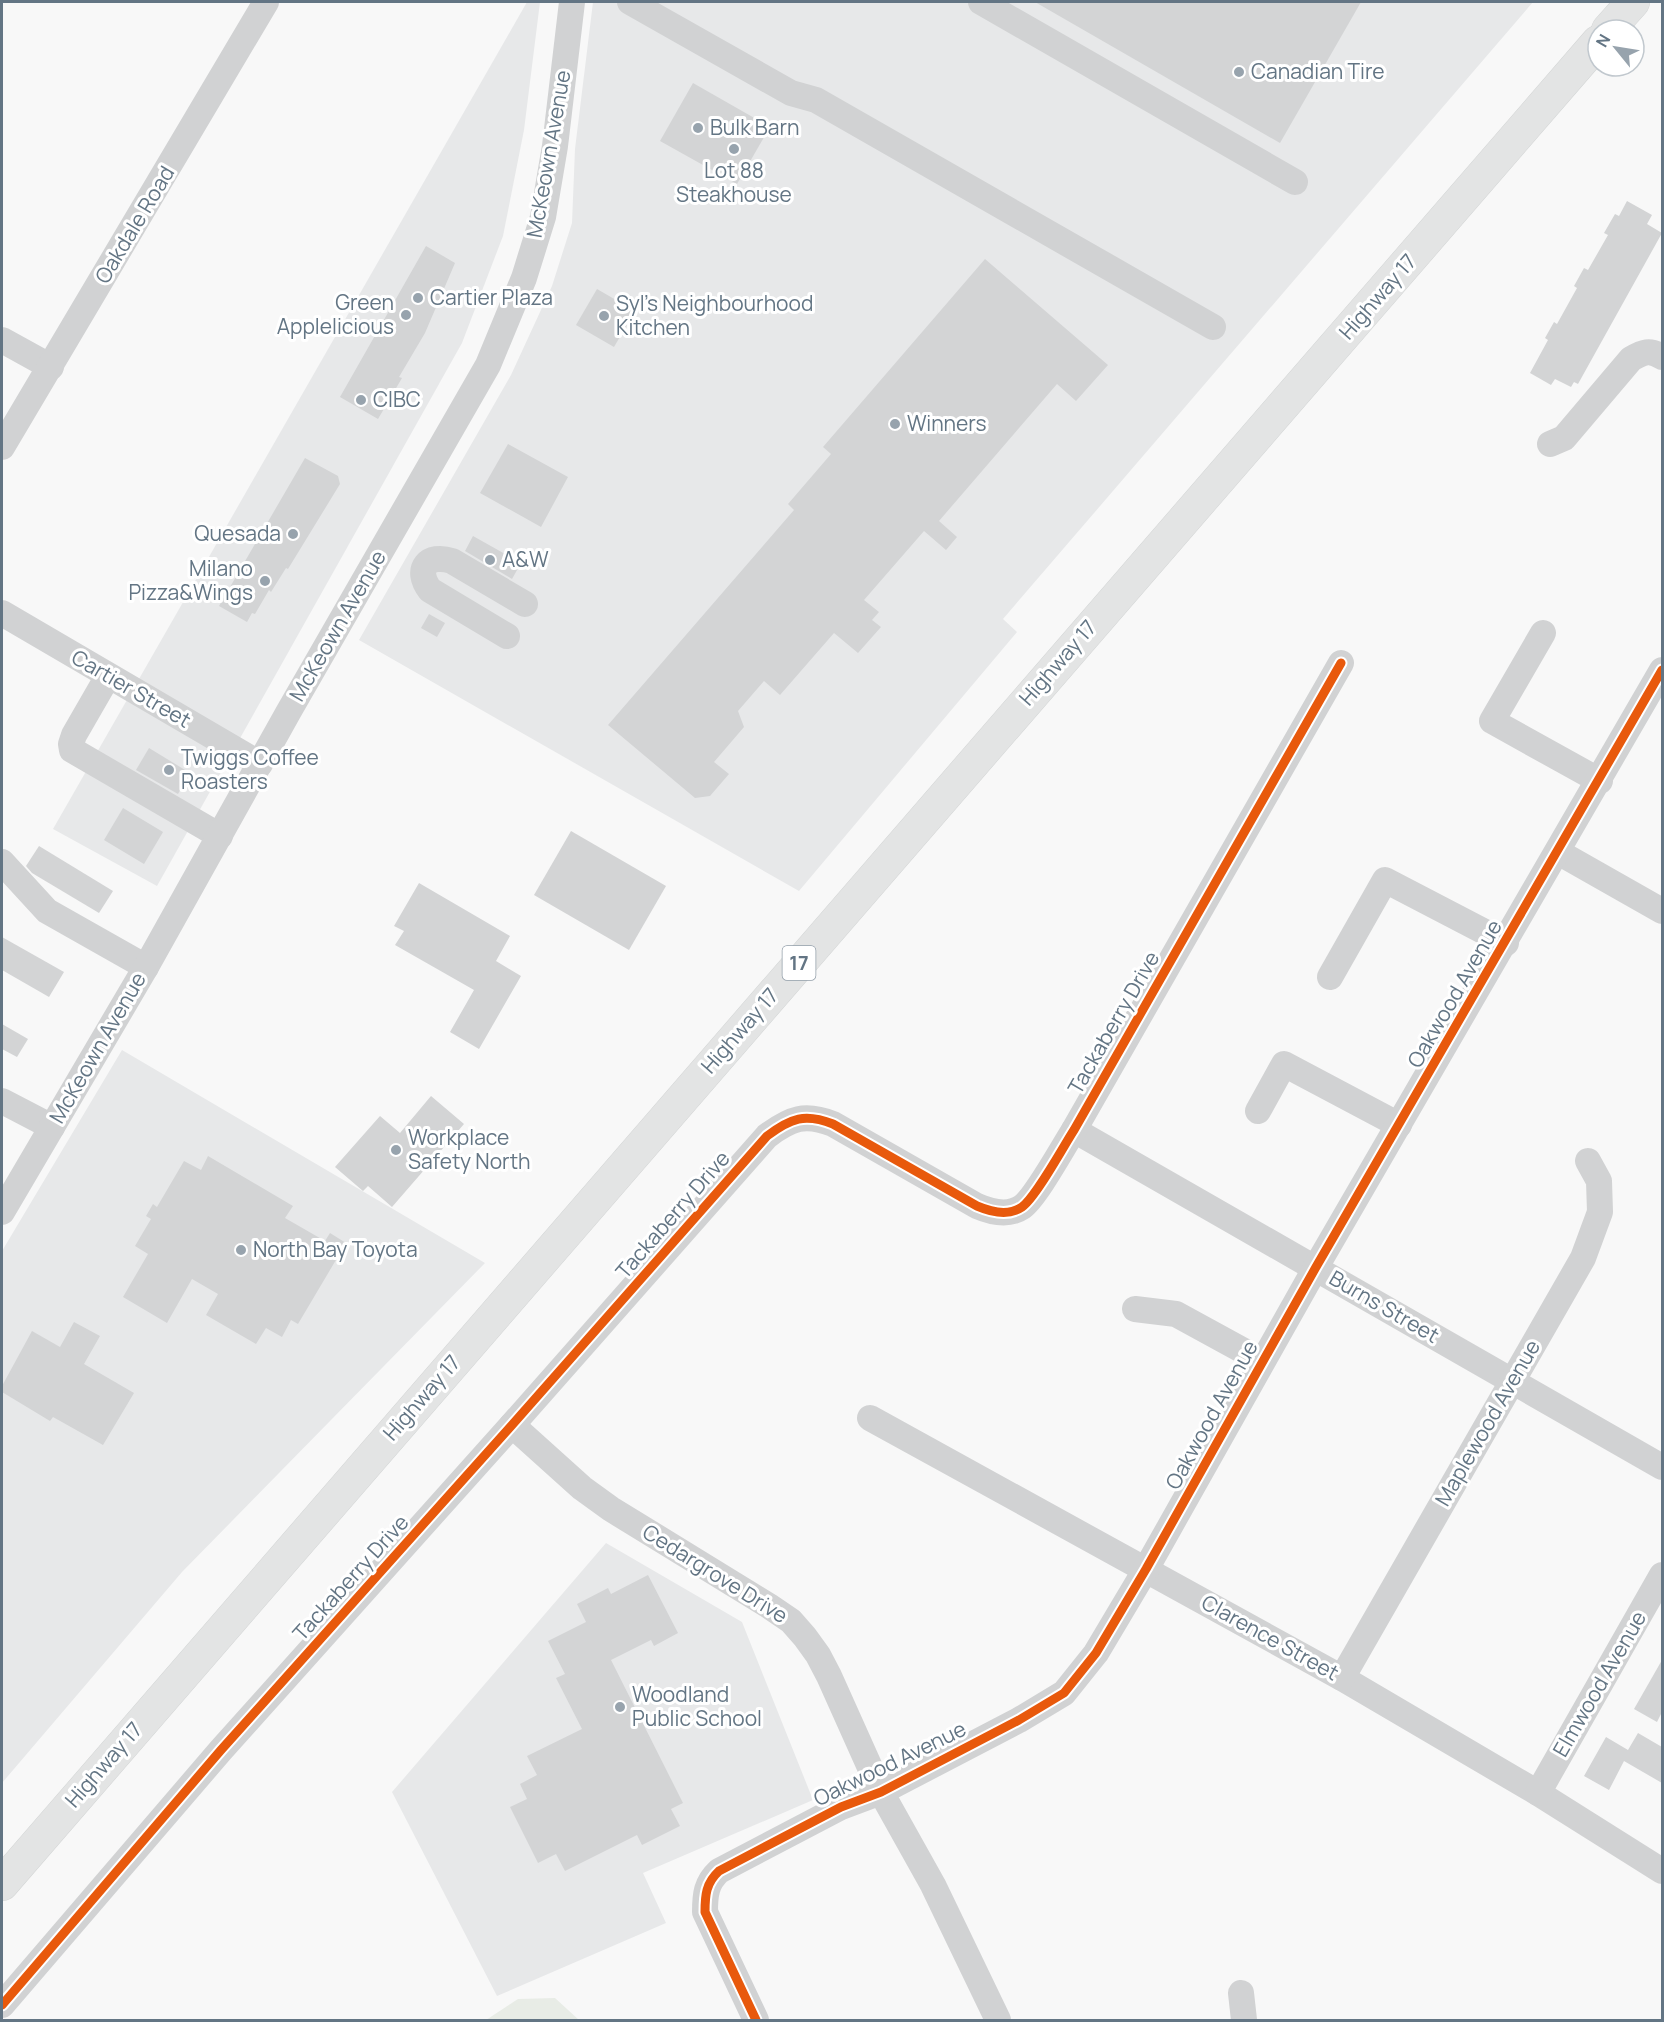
<svg xmlns="http://www.w3.org/2000/svg" width="1664" height="2022" font-family="Manrope,sans-serif">
<style>
.built{fill:#e7e8e9}
.green{fill:#e8ece6}
.building{fill:#d3d4d5}
.lines{fill:none;stroke-linecap:round;stroke-linejoin:round}
.highway-casing{stroke:#d4d6d6;stroke-width:34}
.minor{stroke:#d1d2d3;stroke-width:26}
.highway{stroke:#e3e4e4;stroke-width:33}
.cycleway-casing{stroke:#fff;stroke-width:13}
.cycleway{stroke:#e8590c;stroke-width:9}
.poi-dot{fill:#97a3ad;stroke:#fff;stroke-width:2}
.labels{text-anchor:middle;stroke-width:6;stroke-linejoin:round;paint-order:stroke}
.shield{fill:#fff;stroke:#929ea9;stroke-width:1.5}
.shield-label{font-size:20px;font-weight:bold;fill:#637584}
.poi-label{font-size:21px;fill:#637584;stroke:#fff;text-anchor:start}
.street-label{font-size:21px;fill:#637584;stroke:#fff}
</style>
<rect width="100%" height="100%" fill="#f8f8f8"/>
<!-- built -->
<g class="built">
<path d="M 527,2 L 540,2 L 524,130 L 503,236 L 462,343 L 157,886 L 53,829 Z"/>
<path d="M 593,2 L 1533,2 L 1003,619 L 1017,632 L 799,891 L 359,640 L 511,375 L 552,286 L 572,223 L 575,149 Z"/>
<path d="M 122,1050 L 485,1263 L 182,1572 L 2,1783 L 2,1251 Z"/>
<path d="M 606,1543 L 742,1622 L 813,1800 L 643,1873 L 666,1923 L 497,1996 L 392,1792 Z"/>
</g>
<!-- green -->
<path class="green" d="M 555,1998 L 579,2020 L 486,2020 L 518,1999 Z"/>
<!-- building -->
<g class="building">
<path d="M 1035,2 L 1361,2 L 1280,143 Z"/>
<path d="M 693,83 L 770,127 L 737,184 L 660,141 Z"/>
<path d="M 1627,201 L 1652,215 L 1647,224 L 1662,233 L 1578,384 L 1574,382 L 1571,387 L 1555,379 L 1551,385 L 1530,373 L 1548,340 L 1545,338 L 1554,322 L 1557,324 L 1577,288 L 1574,286 L 1584,268 L 1588,270 L 1608,235 L 1604,233 L 1615,214 L 1619,216 Z"/>
<path d="M 426,246 L 455,263 L 425,333 L 399,377 L 402,378 L 378,419 L 340,397 Z"/>
<path d="M 985,259 L 1108,365 L 1076,401 L 1057,384 L 939,521 L 957,537 L 946,550 L 924,531 L 864,600 L 879,612 L 872,620 L 881,627 L 858,653 L 834,633 L 780,695 L 764,681 L 738,711 L 744,727 L 714,762 L 729,774 L 710,796 L 695,798 L 608,725 L 794,510 L 788,504 L 831,454 L 823,447 Z"/>
<path d="M 597,289 L 635,311 L 614,347 L 576,325 Z"/>
<path d="M 508,444 L 568,477 L 541,527 L 480,493 Z"/>
<path d="M 305,458 L 338,476 L 340,484 L 288,569 L 286,568 L 271,592 L 269,590 L 255,614 L 252,613 L 247,622 L 219,606 Z"/>
<path d="M 473,536 L 521,563 L 512,579 L 465,551 Z"/>
<path d="M 429,614 L 445,623 L 437,637 L 421,628 Z"/>
<path d="M 149,748 L 190,773 L 178,794 L 136,770 Z"/>
<path d="M 123,808 L 163,832 L 144,864 L 104,840 Z"/>
<path d="M 571,831 L 666,886 L 629,950 L 534,895 Z"/>
<path d="M 39,846 L 113,891 L 99,913 L 32,873 L 26,866 Z"/>
<path d="M 419,883 L 510,936 L 496,961 L 521,976 L 479,1049 L 450,1032 L 474,990 L 395,945 L 404,931 L 394,926 Z"/>
<path d="M 2,937 L 64,972 L 49,997 L 2,970 Z"/>
<path d="M 2,1024 L 28,1039 L 17,1057 L 2,1049 Z"/>
<path d="M 431,1096 L 464,1124 L 392,1207 L 368,1186 L 363,1191 L 335,1167 L 380,1116 L 400,1133 Z"/>
<path d="M 208,1156 L 293,1206 L 285,1218 L 325,1241 L 330,1233 L 346,1243 L 298,1324 L 291,1320 L 282,1337 L 266,1328 L 256,1344 L 206,1315 L 218,1294 L 192,1279 L 167,1323 L 123,1297 L 148,1254 L 135,1246 L 151,1219 L 146,1216 L 153,1204 L 157,1207 L 184,1161 L 201,1170 Z"/>
<path d="M 74,1322 L 100,1336 L 84,1364 L 134,1393 L 103,1445 L 53,1417 L 50,1421 L 2,1392 L 2,1386 L 32,1331 L 60,1347 Z"/>
<path d="M 648,1575 L 678,1633 L 654,1646 L 651,1640 L 611,1660 L 683,1803 L 671,1809 L 680,1826 L 642,1845 L 637,1835 L 565,1871 L 556,1854 L 538,1863 L 510,1807 L 527,1799 L 520,1784 L 537,1775 L 527,1756 L 582,1729 L 556,1678 L 565,1674 L 548,1641 L 586,1622 L 577,1604 L 608,1588 L 611,1594 Z"/>
<path d="M 1662,1660 L 1662,1712 L 1657,1722 L 1634,1709 Z"/>
<path d="M 1638,1733 L 1662,1747 L 1662,1783 L 1624,1761 L 1609,1790 L 1584,1776 L 1606,1737 L 1628,1750 Z"/>
</g>
<g class="lines">
<!-- highway casing -->
<g class="highway-casing">
<g id="highway">
<path d="M 1608,30 L 1633,2"/>
<path d="M 2,1884 L 1598,42"/>
</g>
</g>
<!-- minor -->
<g class="minor">
<path d="M 630,2 L 791,93 L 816,100 L 1213,327"/>
<path d="M 981,2 L 1295,182"/>
<path d="M 2,340 L 51,367"/>
<path d="M 1550,444 L 1564,438 L 1631,359 C 1643,352 1650,349 1662,357"/>
<path d="M 2,447 L 266,2"/>
<path d="M 2,613 L 260,764"/>
<path d="M 1543,633 L 1492,721 L 1600,781"/>
<path d="M 507,636 L 430,590 C 414,569 428,553 452,561 L 525,604"/>
<path d="M 108,676 L 74,735 L 71,744 L 72,750 L 220,836"/>
<path d="M 1558,852 L 1662,911"/>
<path d="M 2,862 L 47,911 L 146,967"/>
<path d="M 1330,977 L 1385,880 L 1506,943"/>
<path d="M 2,1101 L 52,1127"/>
<path d="M 1258,1111 L 1284,1064 L 1399,1125"/>
<path d="M 1074,1130 L 1662,1467"/>
<path d="M 2,1212 L 146,967 L 289,711 L 488,365 L 524,278 L 543,217 L 555,146 L 572,2"/>
<path d="M 1135,1309 L 1176,1314 L 1262,1361"/>
<path d="M 870,1418 L 1342,1678 L 1538,1793 L 1662,1871"/>
<path d="M 512,1425 L 582,1488 L 611,1509 L 769,1606 L 791,1621 L 805,1637 L 818,1655 L 829,1676 L 881,1792 L 933,1885 L 998,2020"/>
<path d="M 1342,1678 L 1583,1258 L 1600,1212 L 1599,1181 L 1588,1161"/>
<path d="M 1538,1793 L 1662,1575"/>
<path d="M 1241,1993 L 1244,2020"/>
<path d="M 2,2005 L 221,1750 L 512,1425 L 767,1136 C 791,1118 805,1113 833,1124 L 977,1206 C 991,1212 1009,1216 1022,1207 C 1036,1197 1063,1147 1074,1130 L 1341,663"/>
<path d="M 756,2020 L 705,1912 C 705,1895 706,1883 719,1871 L 841,1807 L 881,1792 L 1019,1720 L 1064,1693 L 1096,1653 L 1146,1569 L 1316,1267 L 1662,670"/>
</g>
<!-- highway -->
<use href="#highway" class="highway"/>
<!-- cycleway casing -->
<g class="cycleway-casing">
<g id="cycleway">
<path d="M 2,2005 L 221,1750 L 512,1425 L 767,1136 C 791,1118 805,1113 833,1124 L 977,1206 C 991,1212 1009,1216 1022,1207 C 1036,1197 1063,1147 1074,1130 L 1341,663"/>
<path d="M 756,2020 L 705,1912 C 705,1895 706,1883 719,1871 L 841,1807 L 881,1792 L 1019,1720 L 1064,1693 L 1096,1653 L 1146,1569 L 1316,1267 L 1662,670"/>
</g>
</g>
<!-- cycleway -->
<use href="#cycleway" class="cycleway"/>
</g>
<!-- markers -->
<g class="poi-dot">
<circle cx="1239" cy="72" r="6"/>
<circle cx="698" cy="128" r="6"/>
<circle cx="734" cy="149" r="6"/>
<circle cx="418" cy="298" r="6"/>
<circle cx="406" cy="315" r="6"/>
<circle cx="604" cy="316" r="6"/>
<circle cx="361" cy="400" r="6"/>
<circle cx="895" cy="424" r="6"/>
<circle cx="293" cy="534" r="6"/>
<circle cx="490" cy="560" r="6"/>
<circle cx="265" cy="581" r="6"/>
<circle cx="169" cy="770" r="6"/>
<circle cx="396" cy="1150" r="6"/>
<circle cx="241" cy="1250" r="6"/>
<circle cx="620" cy="1707" r="6"/>
</g>
<g class="labels">
<!-- shield labels -->
<rect class="shield" x="782.5" y="946" width="33" height="34" rx="4.5"/>
<g class="shield-label">
<text x="799" y="970">17</text>
</g>
<!-- poi labels -->
<g class="poi-label">
<text x="1251" y="79">Canadian Tire</text>
<text x="710" y="135">Bulk Barn</text>
<text x="734" y="178" text-anchor="middle">Lot 88<tspan x="734" dy="24">Steakhouse</tspan></text>
<text x="430" y="305">Cartier Plaza</text>
<text x="394" y="310" text-anchor="end">Green<tspan x="394" dy="24">Applelicious</tspan></text>
<text x="616" y="311">Syl's Neighbourhood<tspan x="616" dy="24">Kitchen</tspan></text>
<text x="373" y="407">CIBC</text>
<text x="907" y="431">Winners</text>
<text x="281" y="541" text-anchor="end">Quesada</text>
<text x="502" y="567">A&amp;W</text>
<text x="253" y="576" text-anchor="end">Milano<tspan x="253" dy="24">Pizza&amp;Wings</tspan></text>
<text x="181" y="765">Twiggs Coffee<tspan x="181" dy="24">Roasters</tspan></text>
<text x="408" y="1145">Workplace<tspan x="408" dy="24">Safety North</tspan></text>
<text x="253" y="1257">North Bay Toyota</text>
<text x="632" y="1702">Woodland<tspan x="632" dy="24">Public School</tspan></text>
</g>
<!-- street labels -->
<g class="street-label">
<text transform="translate(549 154) rotate(-80)" y="7">McKeown Avenue</text>
<text transform="translate(135 225) rotate(-59)" y="7">Oakdale Road</text>
<text transform="translate(1378 297) rotate(-49)" y="7">Highway 17</text>
<text transform="translate(338 626) rotate(-60)" y="7">McKeown Avenue</text>
<text transform="translate(1058 663) rotate(-49)" y="7">Highway 17</text>
<text transform="translate(131 689) rotate(30)" y="7">Cartier Street</text>
<text transform="translate(1455 994) rotate(-60)" y="7">Oakwood Avenue</text>
<text transform="translate(1114 1023) rotate(-60)" y="7">Tackaberry Drive</text>
<text transform="translate(740 1031) rotate(-49)" y="7">Highway 17</text>
<text transform="translate(98 1048) rotate(-60)" y="7">McKeown Avenue</text>
<text transform="translate(673 1215) rotate(-49)" y="7">Tackaberry Drive</text>
<text transform="translate(1384 1307) rotate(30)" y="7">Burns Street</text>
<text transform="translate(422 1398) rotate(-49)" y="7">Highway 17</text>
<text transform="translate(1212 1415) rotate(-61)" y="7">Oakwood Avenue</text>
<text transform="translate(1488 1423) rotate(-60)" y="7">Maplewood Avenue</text>
<text transform="translate(715 1574) rotate(32)" y="7">Cedargrove Drive</text>
<text transform="translate(351 1578) rotate(-48)" y="7">Tackaberry Drive</text>
<text transform="translate(1270 1638) rotate(29)" y="7">Clarence Street</text>
<text transform="translate(1600 1684) rotate(-60)" y="7">Elmwood Avenue</text>
<text transform="translate(890 1764) rotate(-26)" y="7">Oakwood Avenue</text>
<text transform="translate(104 1765) rotate(-49)" y="7">Highway 17</text>
</g>
</g>
<!-- border -->
<rect width="1664" height="2022" fill="none" stroke="#637584" stroke-width="6"/>
<!-- north arrow -->
<g transform="translate(1616 48) rotate(300)"><circle r="28" fill="#ffffff" stroke="#c1c8ce" stroke-width="1.5"/>
<path d="M0-4.5L10 22L0 15L-10 22Z" fill="#97a3ad"/>
<text y="-9" font-size="16" font-weight="bold" text-anchor="middle" fill="#637584">N</text>
</g>
</svg>
